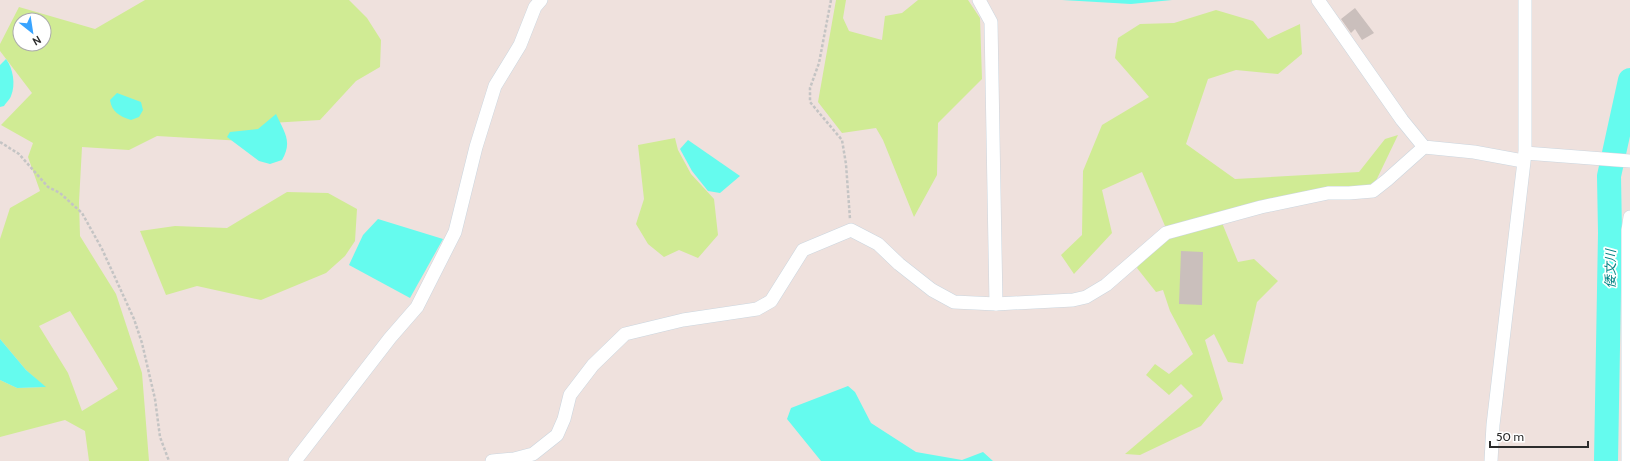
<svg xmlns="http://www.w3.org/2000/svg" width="1630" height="461" font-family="Cabin,'Noto Sans JP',sans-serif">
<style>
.green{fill:#d0eb94;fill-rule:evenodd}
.water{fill:#65fbee}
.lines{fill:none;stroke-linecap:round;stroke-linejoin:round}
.river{stroke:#65fbee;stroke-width:24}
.building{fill:#cabfbc}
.minor-casing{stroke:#cbd6df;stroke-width:14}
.path{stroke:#c4c4c4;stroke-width:2.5;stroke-dasharray:3 2;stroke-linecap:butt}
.minor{stroke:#fff;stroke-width:13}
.labels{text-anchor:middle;stroke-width:3.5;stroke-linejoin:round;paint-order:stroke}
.water-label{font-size:13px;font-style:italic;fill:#048484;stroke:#fff}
</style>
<rect width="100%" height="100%" fill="#efe1dd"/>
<!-- green -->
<g class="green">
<path d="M 145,0 L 349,0 L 367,18 L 381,40 L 380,67 L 356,81 L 320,120 L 271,123 L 243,141 L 157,136 L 129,150 L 82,147 L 79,202 L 80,236 L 116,294 L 142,373 L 149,461 L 89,461 L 85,431 L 65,420 L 0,437 L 0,380 L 17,388 L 45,387 L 26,370 L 0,339 L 0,239 L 10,208 L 40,191 L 28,157 L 33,143 L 1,125 L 32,93 L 0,51 L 0,44 L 19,7 L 95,29 ZM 20,20 L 44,20 L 44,44 L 20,44 ZM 70,311 L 118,389 L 82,411 L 68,373 L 39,326 Z"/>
<path d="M 836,0 L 846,0 L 843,18 L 849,31 L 882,40 L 885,16 L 902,13 L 918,0 L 968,0 L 980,18 L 982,79 L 938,123 L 937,175 L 914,217 L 883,140 L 876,128 L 842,133 L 818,102 Z"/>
<path d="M 1216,10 L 1253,21 L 1268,39 L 1300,24 L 1302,54 L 1278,74 L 1236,70 L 1208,79 L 1186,144 L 1235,179 L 1359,172 L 1385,139 L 1398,135 L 1374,185 L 1218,213 L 1238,262 L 1254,259 L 1278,281 L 1257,302 L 1243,364 L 1228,362 L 1214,334 L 1205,340 L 1223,399 L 1201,426 L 1140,455 L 1125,454 L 1193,396 L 1181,384 L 1169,395 L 1146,375 L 1155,364 L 1169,374 L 1193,354 L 1170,311 L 1163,290 L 1156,292 L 1137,268 L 1165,226 L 1142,172 L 1102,190 L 1112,233 L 1074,274 L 1061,255 L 1082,235 L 1083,171 L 1102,125 L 1149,97 L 1115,58 L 1118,38 L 1140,24 L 1174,23 Z"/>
<path d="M 675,138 L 678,150 L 691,174 L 714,199 L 718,235 L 698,258 L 679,250 L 664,257 L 648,244 L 636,224 L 644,199 L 638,145 Z"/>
<path d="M 287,192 L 328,193 L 357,209 L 355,241 L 345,256 L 326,273 L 261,300 L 197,286 L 166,295 L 140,231 L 175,226 L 227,228 Z"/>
</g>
<!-- water -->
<g class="water">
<path d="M 1062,0 L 1172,0 L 1131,4 Z"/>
<path d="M 6,59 C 13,68 16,85 11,96 C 10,99 6,103 4,106 L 0,107 L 0,65 Z"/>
<path d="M 117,93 L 141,102 L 143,110 L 139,117 L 131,120 C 119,116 112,112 110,100 Z"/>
<path d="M 276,114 C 284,132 293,141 282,160 L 270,164 L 259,161 L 227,137 L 230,132 L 258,129 Z"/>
<path d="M 688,140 L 740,176 L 720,193 L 708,191 L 692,171 L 680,149 Z"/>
<path d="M 378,219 L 443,239 L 410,298 L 349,265 L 363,235 Z"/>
<path d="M 0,339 L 26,370 L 46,387 L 17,388 L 0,380 Z"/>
<path d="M 848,386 L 855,392 L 871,423 L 916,452 L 962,460 L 983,452 L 993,461 L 821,461 L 787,419 L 791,408 Z"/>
</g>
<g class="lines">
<!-- river -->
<path class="river" d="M 1606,461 L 1610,233 L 1609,176 L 1630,80"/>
</g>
<!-- building -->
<g class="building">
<path d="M 1355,8 L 1374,33 L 1362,40 L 1355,29 L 1351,33 L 1341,19 Z"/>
<path d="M 1181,251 L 1203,252 L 1202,305 L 1179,304 Z"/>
</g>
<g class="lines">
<!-- minor casing -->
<g class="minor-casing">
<g id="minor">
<path d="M 979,0 L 991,22 L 996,304"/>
<path d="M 1318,0 L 1402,120 L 1424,147 L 1474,152 L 1523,161"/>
<path d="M 1525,153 L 1630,161"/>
<path d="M 295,461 L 390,338 L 417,307 L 455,232 L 476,147 L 495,86 L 520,45 L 535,7 L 541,0"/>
<path d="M 492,461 L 514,459 L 533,454 L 557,435 L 564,419 L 570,395 L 593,365 L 625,334 L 683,320 L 757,309 L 771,301 L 803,250 L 851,230 L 878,244 L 899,264 L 932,290 L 954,302 L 996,304 L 1073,300 L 1086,297 L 1106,285 L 1166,233 L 1261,207 L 1328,193 L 1349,193 L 1373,191 L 1387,180 L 1424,147"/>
<path d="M 1491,461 L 1493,425 L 1525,153 L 1525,0"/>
<path d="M 1628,461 L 1628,230 L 1630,217"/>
</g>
</g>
<!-- path -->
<g class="path">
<path d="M 831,0 L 819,63 L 810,88 L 810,102 L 842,140 L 846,164 L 850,219"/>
<path d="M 0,142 L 19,154 L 48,187 L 60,193 L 82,213 L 102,249 L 134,319 L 142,343 L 155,399 L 160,437 L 169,461"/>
</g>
<!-- minor -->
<use href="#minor" class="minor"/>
</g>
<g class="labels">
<!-- water labels -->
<g class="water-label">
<text transform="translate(1610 269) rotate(-89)" y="5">倭文川</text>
</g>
</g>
<!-- north arrow -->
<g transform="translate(32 32) rotate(150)"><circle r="19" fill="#ffffff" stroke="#ababab"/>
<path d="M0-3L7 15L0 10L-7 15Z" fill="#39a4ff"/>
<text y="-6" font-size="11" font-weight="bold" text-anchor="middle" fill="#2c2c2c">N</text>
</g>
<!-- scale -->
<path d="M1490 441v6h98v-6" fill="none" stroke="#2c2c2c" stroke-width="2"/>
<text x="1496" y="441" font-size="12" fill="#2c2c2c" stroke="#ffffff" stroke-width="3" paint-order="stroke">50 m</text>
</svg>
